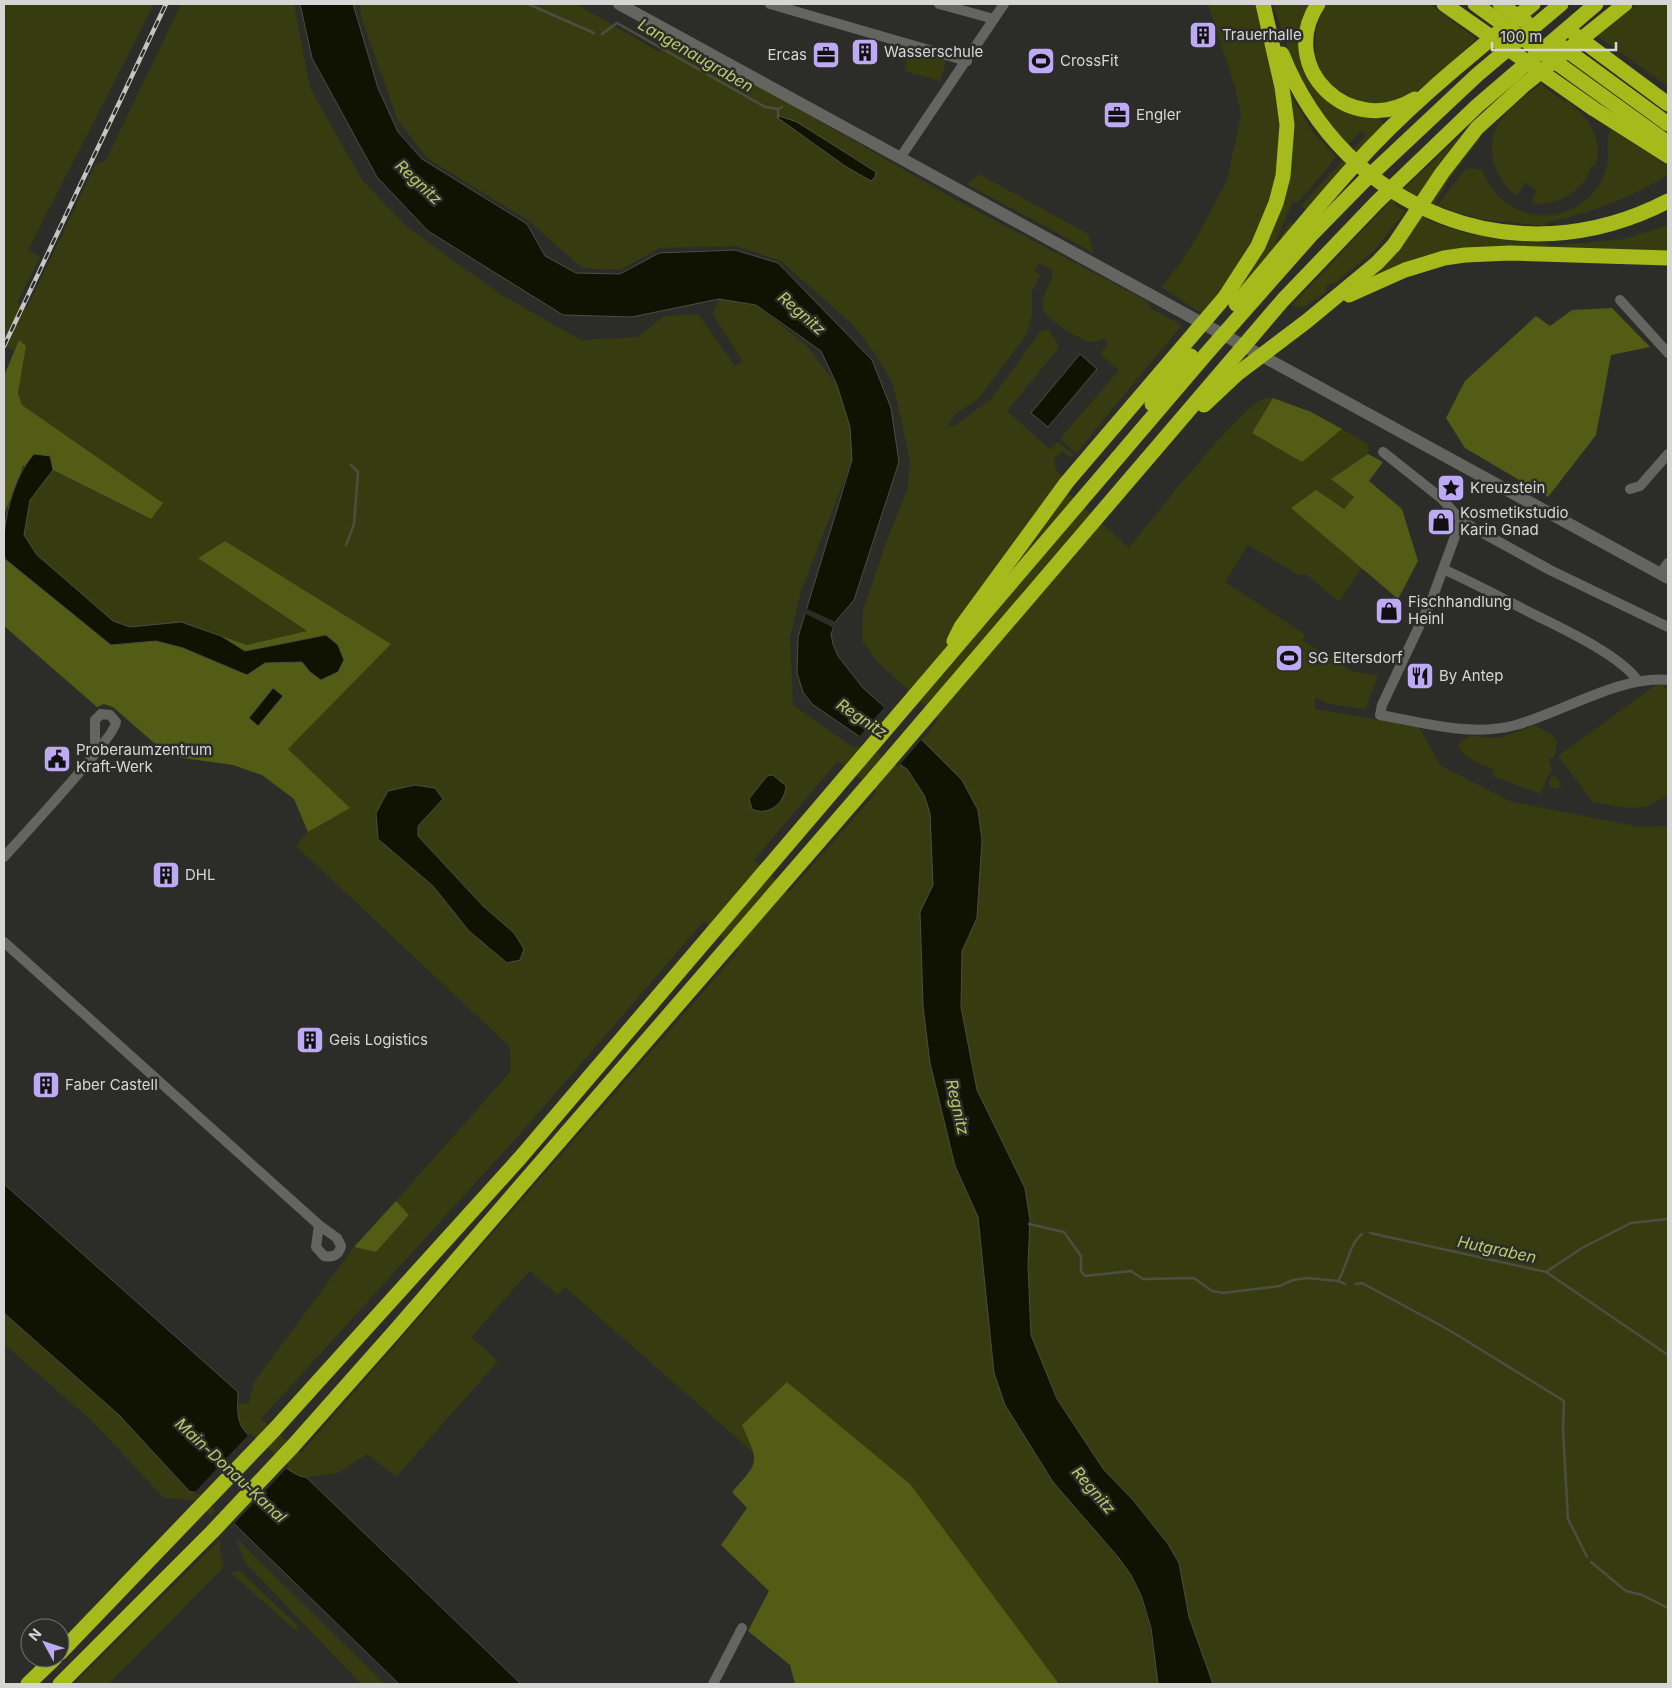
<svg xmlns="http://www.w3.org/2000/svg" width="1672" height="1688" font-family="Inter,sans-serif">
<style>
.green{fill:#363c0f;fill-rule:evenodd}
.forest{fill:#535c14}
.water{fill:#101301;stroke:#4b4e40}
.pier{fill:#2c2d29}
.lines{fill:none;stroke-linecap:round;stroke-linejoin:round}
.stream{stroke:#4b4e40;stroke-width:2.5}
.street{stroke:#646560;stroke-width:10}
.secondary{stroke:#646560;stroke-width:12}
.highway{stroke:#a7ba1b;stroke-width:15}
.rail-casing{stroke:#c4c5c2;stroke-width:4.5}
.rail{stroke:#2c2d29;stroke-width:2.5;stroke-dasharray:8;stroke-linecap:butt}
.labels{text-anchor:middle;stroke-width:5;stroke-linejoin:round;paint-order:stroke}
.poi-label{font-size:15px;fill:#d6d7d4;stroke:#2c2d29;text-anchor:start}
.water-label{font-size:16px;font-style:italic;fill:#baca69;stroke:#2c2d29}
</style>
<rect width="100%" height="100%" fill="#2c2d29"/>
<!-- green -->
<g class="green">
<path d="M 4,4 L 154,4 L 28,250 L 40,257 L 17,303 L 27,308 L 95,165 L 106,160 L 181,4 L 294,4 L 310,88 L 362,180 L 406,226 L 500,294 L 581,340 L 638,337 L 664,316 L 698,314 L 735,366 L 743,362 L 713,314 L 719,299 L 756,305 L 806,345 L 837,385 L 850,427 L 852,460 L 801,591 L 790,636 L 793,705 L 851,746 L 878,751 L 907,769 L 924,795 L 930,813 L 933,885 L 920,912 L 923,1006 L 930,1063 L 955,1166 L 978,1217 L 994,1373 L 1131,1575 C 1149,1611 1153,1645 1158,1684 L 1059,1684 L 910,1484 L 787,1383 L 742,1425 L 755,1454 L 565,1287 L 557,1295 L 530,1271 L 471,1337 L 498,1361 L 396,1477 L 367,1454 L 338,1473 L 303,1478 L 298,1477 C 284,1466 250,1443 242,1427 C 238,1420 239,1412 238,1404 L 249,1403 L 254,1382 L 354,1247 L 376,1252 L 409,1215 L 396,1201 L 511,1071 L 509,1046 L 296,846 L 308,832 L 349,808 L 288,749 L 391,644 L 225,541 L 198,558 L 307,631 L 247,645 L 181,622 L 130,627 L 113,621 L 37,555 L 24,535 L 30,500 L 53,470 L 150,519 L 163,503 L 22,405 L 18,393 L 26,346 L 19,341 L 14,350 L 4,345 ZM 838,761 L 877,792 L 789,892 L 754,860 ZM 704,921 L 739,951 L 301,1453 L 261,1419 L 528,1125 Z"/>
<path d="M 360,4 L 576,4 L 659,52 L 661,48 L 674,45 L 685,47 L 769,92 L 956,200 L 1147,301 L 1150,308 L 1182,325 L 1076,453 L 1060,439 L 1119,370 L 1100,354 L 1108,343 L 1104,339 C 1101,340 1096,342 1093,342 C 1083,343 1044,318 1043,308 C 1040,294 1053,284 1053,271 L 1039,263 L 1034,270 L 1040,276 L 1032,291 L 1032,314 L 1027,334 L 978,399 L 954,415 L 948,425 L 953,427 L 992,398 L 1040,332 L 1048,329 L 1058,344 L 1058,349 L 1007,411 L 1050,449 L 1058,442 L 1074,455 L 1071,458 L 1062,451 L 1054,459 L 1055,468 L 1062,477 L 1057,483 L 1129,548 C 1150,522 1242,404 1265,398 C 1266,397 1271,398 1273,398 L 1252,433 L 1302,461 L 1342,429 L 1369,445 L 1368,454 L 1331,479 L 1354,497 L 1344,509 L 1291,508 L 1362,568 L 1339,602 L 1306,574 L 1299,575 L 1248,545 L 1225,582 L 1306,635 L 1302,640 L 1352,671 L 1378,676 L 1365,709 L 1329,704 L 1315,697 L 1315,709 L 1419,727 L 1441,766 L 1512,802 L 1640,827 L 1668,826 L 1668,1684 L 1213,1684 L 1189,1617 L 1179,1563 L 1133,1500 L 1104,1470 L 1057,1399 L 1031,1335 L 1028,1265 L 1030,1220 L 1025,1188 L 977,1090 L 961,1007 L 962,951 L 977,918 L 982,840 L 978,810 L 962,780 L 922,740 L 939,719 L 877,661 L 862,641 L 863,610 L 887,540 L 907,490 L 910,460 L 893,384 L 876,355 L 852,324 L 781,261 L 736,246 L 659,248 L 620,270 L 582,268 L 529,221 L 427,158 L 397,119 L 361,16 Z"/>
<path d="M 1208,4 L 1255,4 C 1274,75 1292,142 1267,214 C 1254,251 1227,283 1203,314 L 1161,287 L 1181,262 L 1198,235 L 1227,180 L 1241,115 L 1235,87 Z"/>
<path d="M 1273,4 L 1312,4 L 1302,54 L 1342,109 L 1366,117 L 1378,117 L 1384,125 L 1308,211 L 1301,206 L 1366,135 L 1361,131 L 1347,146 L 1305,89 L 1293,64 Z"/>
<path d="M 1327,4 L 1430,4 L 1476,39 C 1450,62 1425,93 1391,103 C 1385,105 1378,103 1372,103 C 1319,101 1301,45 1327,4 Z"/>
<path d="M 1638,4 L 1660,4 L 1662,6 L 1668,4 L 1668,86 L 1597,36 Z"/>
<path d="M 910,50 L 946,61 L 940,81 L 904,71 Z"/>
<path d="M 1541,84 L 1564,102 L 1567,101 C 1588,116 1604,138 1595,166 L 1591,166 C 1585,191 1556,207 1532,203 L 1536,190 L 1526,183 L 1516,196 C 1493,177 1482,143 1503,117 C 1514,104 1528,94 1541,84 Z"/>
<path d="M 1292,96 L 1312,131 L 1336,157 L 1298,203 L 1293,201 L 1276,241 L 1278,242 L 1290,222 L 1295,226 L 1223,310 L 1267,240 Z"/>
<path d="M 1611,129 L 1668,166 L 1668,175 C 1630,198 1590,213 1546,223 L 1545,226 L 1481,219 L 1437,206 L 1464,170 L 1471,168 L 1482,170 C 1490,191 1505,207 1527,213 C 1561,223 1599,201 1607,166 C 1610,155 1604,138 1611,129 Z"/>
<path d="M 1464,132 L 1419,199 L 1408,193 L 1394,205 L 1405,211 L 1375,250 L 1334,284 L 1331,283 L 1326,286 L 1326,292 C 1316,299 1308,306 1296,308 L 1292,305 L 1387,205 Z"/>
<path d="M 1479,137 L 1480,139 L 1450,178 L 1426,219 C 1465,236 1504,242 1547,243 L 1550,246 L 1624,239 L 1668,225 L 1668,252 L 1537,248 L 1378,274 L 1377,271 Z"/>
<path d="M 979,174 L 1088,234 L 1094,253 L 967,184 Z"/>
<path d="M 1660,682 L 1668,692 L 1668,793 C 1645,815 1622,807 1593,802 L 1558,756 Z"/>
<path d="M 1535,725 L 1552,735 L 1557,742 L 1555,756 L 1549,759 L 1552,772 L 1549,773 L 1541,794 L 1492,776 L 1494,770 C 1479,762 1471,763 1460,749 L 1459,744 C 1474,731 1477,738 1492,738 C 1505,738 1522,729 1535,725 Z"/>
<path d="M 1554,775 L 1562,785 L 1557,789 L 1551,787 L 1548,782 Z"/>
<path d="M 4,1313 L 119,1415 L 190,1492 L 199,1492 L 218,1508 L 211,1515 L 194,1500 L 164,1498 L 93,1422 L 4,1344 Z"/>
<path d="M 236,1538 L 385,1684 L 361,1684 L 244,1561 Z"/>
<path d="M 220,1540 L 220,1552 L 224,1567 C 185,1605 148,1646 108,1684 L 74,1684 Z"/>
<path d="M 240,1571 L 299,1627 L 295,1630 L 230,1572 Z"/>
</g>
<!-- forest -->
<g class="forest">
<path d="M 1612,308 L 1650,347 L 1611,355 L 1596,435 L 1548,497 L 1465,448 L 1446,418 L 1465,381 L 1536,316 L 1550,326 L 1572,310 Z"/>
<path d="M 19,340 L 26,346 L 18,393 L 22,405 L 163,503 L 151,519 L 53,470 L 50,456 L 23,466 L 4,515 L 4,376 Z"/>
<path d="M 1273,398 L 1311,412 L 1342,429 L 1302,462 L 1252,433 Z"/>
<path d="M 1368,454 L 1383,462 L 1369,481 L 1402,509 L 1418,561 L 1398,599 L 1291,508 L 1316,490 L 1344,509 L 1354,497 L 1331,479 Z"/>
<path d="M 225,541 L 391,644 L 288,749 L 350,808 L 308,832 L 294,799 L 262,775 L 233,765 L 169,756 L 113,707 L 104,704 L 97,707 L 4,626 L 4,554 L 5,559 L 111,645 L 156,641 L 183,648 L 247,675 L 265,663 L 302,662 L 310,672 L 326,635 L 245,652 L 221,636 L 247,645 L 307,631 L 198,558 Z"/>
<path d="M 396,1201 L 409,1215 L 376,1252 L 354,1247 Z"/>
<path d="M 787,1382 L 910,1484 L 1059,1684 L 795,1684 L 790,1665 L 748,1631 L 769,1591 L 721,1545 L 747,1508 L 732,1492 C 760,1461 759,1463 742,1425 Z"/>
</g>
<!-- water -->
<g class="water">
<path d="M 300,4 L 353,4 L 378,88 L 398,132 L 422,159 L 527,224 L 545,256 L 576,273 L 620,274 L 659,253 L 735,250 L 778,263 L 872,360 L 891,408 L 899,462 L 854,600 L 836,621 L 831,634 L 833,644 L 838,656 L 863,688 L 924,742 L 962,780 L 978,810 L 982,840 L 977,918 L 962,951 L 961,1007 L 977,1090 L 1025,1188 L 1030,1220 L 1028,1265 L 1031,1335 L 1057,1399 L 1104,1470 L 1133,1500 L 1168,1544 L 1179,1563 L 1189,1617 L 1213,1684 L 1158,1684 L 1151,1628 L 1141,1595 L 1131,1575 L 1118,1557 L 1053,1482 L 1005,1405 L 994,1373 L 978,1217 L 955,1166 L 930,1063 L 923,1006 L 920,912 L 933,885 L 930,813 L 924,795 L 907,769 L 812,704 L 803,692 L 797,673 L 798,637 L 852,460 L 850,427 L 837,385 L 821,351 L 756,305 L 719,299 L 632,317 L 563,315 L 428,231 L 377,177 L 312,58 Z"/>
<path d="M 779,116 L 797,122 L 876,172 L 875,177 L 871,181 L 845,166 L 778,118 Z"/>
<path d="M 1080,354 L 1097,369 L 1048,427 L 1031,413 Z"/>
<path d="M 34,454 L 50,456 L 53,470 L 30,500 L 24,535 L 37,555 L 113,621 L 130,627 L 181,622 L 221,636 L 245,651 L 326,635 L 338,645 L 344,660 L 338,672 L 321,680 L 310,672 L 302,662 L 265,663 L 247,675 L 183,648 L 156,641 L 111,645 L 5,559 C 0,527 13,477 34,454 Z"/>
<path d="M 273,688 L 283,696 L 258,726 L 249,718 Z"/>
<path d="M 773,775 L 786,786 C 785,803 768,817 752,809 L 749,799 L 767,776 Z"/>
<path d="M 415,785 L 435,788 L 443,799 L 418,826 L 418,836 L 483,906 L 514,933 L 524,949 L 520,960 L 507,963 L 469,931 L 433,886 L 378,839 L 376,813 L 388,791 Z"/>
<path d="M 4,1184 L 238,1392 C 238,1403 236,1417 242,1427 C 248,1438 295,1480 306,1477 L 521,1684 L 399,1684 L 218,1508 L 199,1492 L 190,1492 L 119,1415 L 4,1313 Z"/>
</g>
<!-- pier -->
<g class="pier">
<path d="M 805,608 L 838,623 L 836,629 L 804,613 Z"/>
<path d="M 887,704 L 923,738 L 898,767 L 857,739 Z"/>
<path d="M 250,1433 L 289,1466 L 232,1526 L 198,1494 L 193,1494 Z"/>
</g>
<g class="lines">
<!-- stream -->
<g class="stream">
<path d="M 528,4 L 594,33"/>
<path d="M 602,34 L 617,23 L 765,107 L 778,109 L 782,107"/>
<path d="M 778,118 L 778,110"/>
<path d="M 346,545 L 354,524 L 358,472 L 351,465"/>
<path d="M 1029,1224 L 1064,1232 L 1081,1256 L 1081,1271 L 1085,1276 L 1131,1271 L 1143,1279 L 1194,1278 L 1212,1291 L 1223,1293 L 1280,1286 L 1293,1280 L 1307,1278 L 1338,1281 C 1347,1267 1349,1244 1362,1234"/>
<path d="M 1370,1233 L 1546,1272 L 1582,1248 L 1631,1223 L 1668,1219"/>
<path d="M 1546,1272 L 1668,1355"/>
<path d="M 1338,1281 L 1345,1284"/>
<path d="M 1356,1284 L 1362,1283 L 1449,1330 L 1564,1401 L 1563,1430 L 1568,1519 L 1587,1557"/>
<path d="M 1591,1562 L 1626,1591 L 1642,1595 L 1668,1608"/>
</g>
<!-- street -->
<g class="street">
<path d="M 770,4 L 967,61"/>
<path d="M 939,4 L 994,19"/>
<path d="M 900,158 L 1004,4"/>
<path d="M 1620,300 L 1668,353"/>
<path d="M 1383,452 L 1441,498 L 1461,520 L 1472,527 L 1550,570 L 1668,627"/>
<path d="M 1630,489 L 1640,486 L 1668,454"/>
<path d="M 1461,520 L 1432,599 L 1382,705 L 1380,715 C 1424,723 1472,737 1516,725 C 1563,712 1621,675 1668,680"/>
<path d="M 1445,570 C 1474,583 1502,598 1531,613 C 1561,628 1619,654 1638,681"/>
<path d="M 1660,574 L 1668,563"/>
<path d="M 4,857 C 20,839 116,736 116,722 L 110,715 L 101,714 L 95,720 L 95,753"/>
<path d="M 4,942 L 319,1225 L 337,1238 L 341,1246 C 339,1255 333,1258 324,1256 L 316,1247 L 319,1225"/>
<path d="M 713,1684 L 742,1628"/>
</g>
<!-- secondary -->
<path class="secondary" d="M 619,4 L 1668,578"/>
<!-- highway -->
<g class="highway">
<path d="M 1318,4 C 1276,68 1350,139 1415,99"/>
<path d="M 1444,4 L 1594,109 L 1668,156"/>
<path d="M 1475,4 L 1668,143"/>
<path d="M 1500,4 L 1526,22"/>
<path d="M 1575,35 L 1668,104"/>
<path d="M 1561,46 L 1668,124"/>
<path d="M 1282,54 C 1345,211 1516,280 1668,201"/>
<path d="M 1349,295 L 1405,270 L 1444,258 L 1465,255 L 1510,253 L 1668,258"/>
<path d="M 1236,304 C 1275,259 1312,212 1352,168 C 1406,107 1470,56 1533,4"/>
<path d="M 1152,404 L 1191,356"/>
<path d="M 1204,405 L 1237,374 L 1307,321 L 1377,263 L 1394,245 L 1442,173 L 1477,128 L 1523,86 L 1625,4"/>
<path d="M 954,641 L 961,627 L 1067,482 L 1225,297 L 1258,246 L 1276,203 L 1283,176 L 1287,125 L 1282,87 L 1263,4"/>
<path d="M 60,1653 L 275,1429 L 520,1158 L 1207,353 L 1311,235 L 1363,182 L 1477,75 L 1561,4"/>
<path d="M 28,1684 L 55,1658"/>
<path d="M 60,1684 L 212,1532 L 293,1446 L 395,1331 L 887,763 L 1283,300 L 1377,202 L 1477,106 L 1596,4"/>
</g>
<!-- rail casing -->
<g class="rail-casing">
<path id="rail" d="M 4,346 L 166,4"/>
</g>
<!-- rail -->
<use href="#rail" class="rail"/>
</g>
<!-- icons -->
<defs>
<g id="building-square" transform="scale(1.4375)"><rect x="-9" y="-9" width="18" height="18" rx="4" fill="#bea9f4" stroke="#2c2d29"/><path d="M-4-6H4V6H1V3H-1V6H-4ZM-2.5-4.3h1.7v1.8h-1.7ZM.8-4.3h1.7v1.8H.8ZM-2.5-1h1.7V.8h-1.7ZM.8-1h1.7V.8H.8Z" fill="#111"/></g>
<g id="office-square" transform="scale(1.4375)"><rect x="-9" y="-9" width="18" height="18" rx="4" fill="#bea9f4" stroke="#2c2d29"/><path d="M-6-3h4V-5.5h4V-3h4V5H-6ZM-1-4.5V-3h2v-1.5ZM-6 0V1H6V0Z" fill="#111"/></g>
<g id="stadium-square" transform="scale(1.4375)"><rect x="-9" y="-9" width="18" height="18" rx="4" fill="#bea9f4" stroke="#2c2d29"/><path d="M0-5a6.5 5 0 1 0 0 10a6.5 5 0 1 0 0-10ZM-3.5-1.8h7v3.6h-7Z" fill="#111"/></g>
<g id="sight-square" transform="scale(1.4375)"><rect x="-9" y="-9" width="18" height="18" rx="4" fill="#bea9f4" stroke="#2c2d29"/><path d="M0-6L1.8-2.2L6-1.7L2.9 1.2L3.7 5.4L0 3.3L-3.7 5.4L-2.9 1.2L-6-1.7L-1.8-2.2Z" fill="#111"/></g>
<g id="shop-square" transform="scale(1.4375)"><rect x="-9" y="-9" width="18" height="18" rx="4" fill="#bea9f4" stroke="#2c2d29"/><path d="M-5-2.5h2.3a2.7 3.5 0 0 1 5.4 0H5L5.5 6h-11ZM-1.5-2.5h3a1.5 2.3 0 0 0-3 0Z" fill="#111"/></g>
<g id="restaurant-square" transform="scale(1.4375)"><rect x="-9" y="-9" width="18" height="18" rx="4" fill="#bea9f4" stroke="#2c2d29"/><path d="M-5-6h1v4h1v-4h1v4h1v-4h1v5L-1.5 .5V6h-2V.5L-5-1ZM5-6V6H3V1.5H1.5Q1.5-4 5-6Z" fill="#111"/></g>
<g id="civic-square" transform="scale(1.4375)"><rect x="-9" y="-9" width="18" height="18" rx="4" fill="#bea9f4" stroke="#2c2d29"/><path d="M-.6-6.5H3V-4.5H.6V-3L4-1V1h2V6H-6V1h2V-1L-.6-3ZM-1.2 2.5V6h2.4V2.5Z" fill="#111"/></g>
</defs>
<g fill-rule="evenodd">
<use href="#building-square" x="1203" y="35"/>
<use href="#building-square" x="865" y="52"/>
<use href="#office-square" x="826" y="55"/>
<use href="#stadium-square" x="1041" y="61"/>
<use href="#office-square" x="1117" y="115"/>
<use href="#sight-square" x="1451" y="488"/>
<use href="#shop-square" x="1441" y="522"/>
<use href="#shop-square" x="1389" y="611"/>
<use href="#stadium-square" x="1289" y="658"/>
<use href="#restaurant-square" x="1420" y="676"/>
<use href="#civic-square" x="57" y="759"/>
<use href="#building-square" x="166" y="875"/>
<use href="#building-square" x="310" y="1040"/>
<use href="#building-square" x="46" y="1085"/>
</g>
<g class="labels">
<!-- poi labels -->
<g class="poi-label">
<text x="1222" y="40">Trauerhalle</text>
<text x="884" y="57">Wasserschule</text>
<text x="807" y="60" text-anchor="end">Ercas</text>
<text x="1060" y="66">CrossFit</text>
<text x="1136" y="120">Engler</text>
<text x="1470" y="493">Kreuzstein</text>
<text x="1460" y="518">Kosmetikstudio<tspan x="1460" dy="17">Karin Gnad</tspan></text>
<text x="1408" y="607">Fischhandlung<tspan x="1408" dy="17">Heinl</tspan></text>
<text x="1308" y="663">SG Eltersdorf</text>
<text x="1439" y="681">By Antep</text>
<text x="76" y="755">Proberaumzentrum<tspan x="76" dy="17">Kraft-Werk</tspan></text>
<text x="185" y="880">DHL</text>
<text x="329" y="1045">Geis Logistics</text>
<text x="65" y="1090">Faber Castell</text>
</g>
<!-- water labels -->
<g class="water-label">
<text transform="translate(696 55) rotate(30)" y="6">Langenaugraben</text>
<text transform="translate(419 182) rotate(43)" y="6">Regnitz</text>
<text transform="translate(802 313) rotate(41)" y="6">Regnitz</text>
<text transform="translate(862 718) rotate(34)" y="6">Regnitz</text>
<text transform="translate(958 1107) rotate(77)" y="6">Regnitz</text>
<text transform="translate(1497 1249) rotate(12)" y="6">Hutgraben</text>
<text transform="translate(231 1470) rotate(43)" y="6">Main-Donau-Kanal</text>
<text transform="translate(1094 1490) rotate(49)" y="6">Regnitz</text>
</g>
</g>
<!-- border -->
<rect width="1672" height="1688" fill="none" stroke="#d6d7d4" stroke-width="10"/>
<!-- north arrow -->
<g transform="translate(45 1643) rotate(310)"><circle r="24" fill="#2c2d29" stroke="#70716d"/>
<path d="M0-4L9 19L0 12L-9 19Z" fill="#bea9f4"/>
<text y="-8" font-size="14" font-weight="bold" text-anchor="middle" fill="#d6d7d4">N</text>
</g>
<!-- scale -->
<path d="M1492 42v8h124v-8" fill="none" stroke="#d6d7d4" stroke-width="2.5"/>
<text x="1500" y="42" font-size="15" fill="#d6d7d4" stroke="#2c2d29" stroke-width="4" paint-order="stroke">100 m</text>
</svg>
